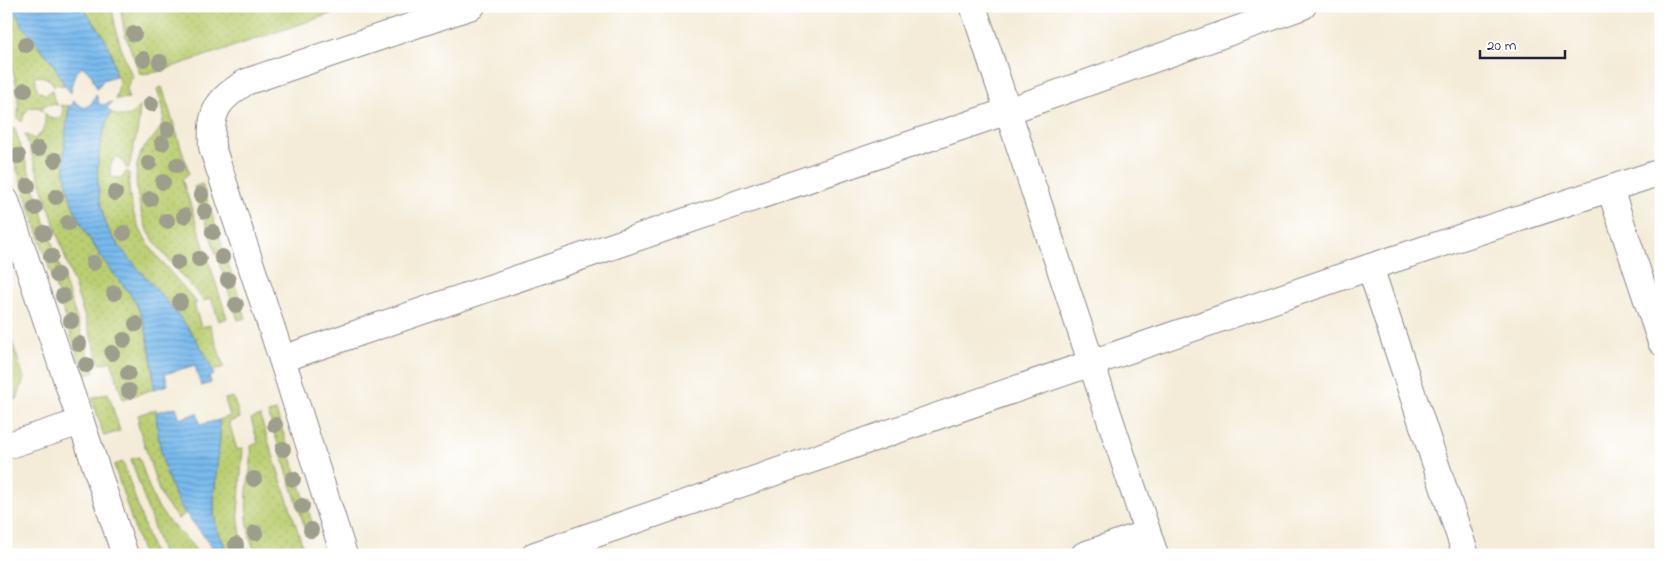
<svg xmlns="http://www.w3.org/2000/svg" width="1667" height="561" font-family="'Indie Flower',sans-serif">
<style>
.grass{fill:url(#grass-dots);stroke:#6e7856}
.water{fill:url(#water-rules);stroke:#4d6e94}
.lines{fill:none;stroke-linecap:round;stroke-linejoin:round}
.street-casing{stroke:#8b878a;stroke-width:28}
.street{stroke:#fff;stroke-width:26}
.tree{fill:#9e9e8c}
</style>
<defs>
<pattern id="grass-dots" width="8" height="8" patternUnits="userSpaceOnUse" patternTransform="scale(1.25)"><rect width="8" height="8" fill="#bbce71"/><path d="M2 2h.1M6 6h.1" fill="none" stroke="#a0b163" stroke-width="1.8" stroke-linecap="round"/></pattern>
<pattern id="water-rules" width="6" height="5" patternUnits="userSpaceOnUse" patternTransform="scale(1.25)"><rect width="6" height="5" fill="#78baed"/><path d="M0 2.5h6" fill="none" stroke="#6297c1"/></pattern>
</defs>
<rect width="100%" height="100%" fill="#fff"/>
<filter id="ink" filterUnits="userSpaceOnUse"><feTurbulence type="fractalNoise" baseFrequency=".02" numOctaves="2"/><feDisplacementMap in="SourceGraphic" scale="10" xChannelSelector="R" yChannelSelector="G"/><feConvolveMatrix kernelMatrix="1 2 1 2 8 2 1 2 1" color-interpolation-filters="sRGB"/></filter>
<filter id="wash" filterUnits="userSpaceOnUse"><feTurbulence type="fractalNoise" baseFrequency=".0096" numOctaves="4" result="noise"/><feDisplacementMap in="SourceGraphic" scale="20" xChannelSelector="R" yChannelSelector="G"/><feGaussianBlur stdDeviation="1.12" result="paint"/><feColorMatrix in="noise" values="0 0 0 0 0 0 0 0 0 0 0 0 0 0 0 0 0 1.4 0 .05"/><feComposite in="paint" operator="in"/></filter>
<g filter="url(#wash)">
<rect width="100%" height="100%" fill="#f4ecd8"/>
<!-- grass -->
<g class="grass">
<path d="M 6,6 L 12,6 L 24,27 L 53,63 L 65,86 L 55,84 L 54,87 C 52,78 43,76 35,76 L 36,86 L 38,91 L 46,95 L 52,90 L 54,100 L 58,105 L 49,104 L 41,107 L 43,111 L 38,107 L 29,108 L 24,114 L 22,122 L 18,119 C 19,99 18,75 6,58 Z"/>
<path d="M 82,6 L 112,6 C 115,31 122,55 133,77 C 128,83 124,90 129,98 L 115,99 C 119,92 119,84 118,76 L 115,76 C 114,44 99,31 82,6 Z"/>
<path d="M 120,6 L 354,6 L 157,72 L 140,74 L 125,34 Z"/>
<path d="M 162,87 L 189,173 L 182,179 L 227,318 L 219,321 L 211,298 L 204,301 C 186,279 156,249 145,225 C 141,214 139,202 137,191 C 136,178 135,165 141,153 C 143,147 148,143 153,138 C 169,120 164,110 157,89 Z"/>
<path d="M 60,105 L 69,106 C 65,135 61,164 69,193 C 77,221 93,247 111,270 C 120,282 131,293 138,307 C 148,328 153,366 154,389 L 123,399 L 111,361 L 100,364 L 25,134 L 34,139 C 44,133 46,124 45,113 C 50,119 56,122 63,116 L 63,108 Z"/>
<path d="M 140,106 L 138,128 L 129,168 L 126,168 L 123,161 L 116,156 C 111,163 108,169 112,177 L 117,178 L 122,178 L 126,172 L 129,172 C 125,231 162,261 197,303 L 194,304 L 201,327 L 210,325 L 224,367 L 212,371 L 205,353 L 197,341 C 180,319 162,297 144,276 C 132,261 118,248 109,231 C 92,195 95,147 111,112 C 121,119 133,117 140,106 Z"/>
<path d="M 6,128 L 15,129 L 94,372 L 84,375 L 7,138 Z"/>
<path d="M 202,184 L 246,318 L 238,320 L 194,187 Z"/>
<path d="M 6,323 L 24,378 L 17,399 L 6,402 Z"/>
<path d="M 108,393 L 120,431 L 104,436 L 92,398 Z"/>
<path d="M 233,397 L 240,418 L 229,422 L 237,450 L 243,448 L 238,513 L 241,536 L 247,555 L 229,555 L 217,529 L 214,514 L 214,496 L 220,437 L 219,420 L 230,416 L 225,399 Z"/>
<path d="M 156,409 C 159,445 164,484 186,513 L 178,519 L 164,501 L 159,491 L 137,421 L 140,421 L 138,415 Z"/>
<path d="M 276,411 L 316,534 L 308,537 L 268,413 Z"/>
<path d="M 260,416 L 305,553 L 316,552 L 317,555 L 256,555 L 255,553 C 248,533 245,513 247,492 C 248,476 253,461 251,446 L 258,443 L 251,419 Z"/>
<path d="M 139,457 C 146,477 151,500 165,517 C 176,531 190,540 199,555 L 163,555 L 131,459 Z"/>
<path d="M 123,462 L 154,555 L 143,555 L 114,465 Z"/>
</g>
<!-- water -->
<g class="water">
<path d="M 12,6 L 82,6 C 99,31 114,44 115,76 L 103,80 L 97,89 L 91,74 L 83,67 C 74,72 71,83 71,93 L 65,86 L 53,63 L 23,27 Z"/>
<path d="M 96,94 L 99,104 L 103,105 L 112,102 L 107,108 L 111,112 C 101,133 96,159 98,183 C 99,198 102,216 109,231 C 117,245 129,257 139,270 C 165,299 202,338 214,375 L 209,376 L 211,383 L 201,386 L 195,365 L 165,374 L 168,385 L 154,389 C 153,362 148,324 134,300 C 128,289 118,280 111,270 C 94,246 76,222 69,193 C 61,164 65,135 69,106 L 73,105 L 73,99 L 77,104 L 85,108 L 92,103 Z"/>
<path d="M 176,407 L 180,419 L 197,413 L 200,425 L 219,420 L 220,437 L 214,496 L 214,514 L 217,529 L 229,555 L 216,555 C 208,539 195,526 184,511 C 165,482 158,446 156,412 Z"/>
</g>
</g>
<g filter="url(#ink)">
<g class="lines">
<!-- street casing -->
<g class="street-casing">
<g id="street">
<path d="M 973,6 L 1155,555"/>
<path d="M 1610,189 L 1661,342"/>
<path d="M 6,201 L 81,422 L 6,446"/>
<path d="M 1370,267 L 1466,555"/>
<path d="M 282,359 L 1008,111 L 1303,6"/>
<path d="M 81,422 L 125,555"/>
<path d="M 344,555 L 282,359 L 212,147 C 210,111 216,101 246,82 L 472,6"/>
<path d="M 535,555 L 1370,267 L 1661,172"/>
<path d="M 1084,555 L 1147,533"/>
</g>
</g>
<!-- street -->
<use href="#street" class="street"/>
</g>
<!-- trees -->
<g class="tree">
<circle cx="134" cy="34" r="8"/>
<circle cx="26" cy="45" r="8"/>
<circle cx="143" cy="59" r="8"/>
<circle cx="160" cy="62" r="8"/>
<circle cx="25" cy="90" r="8"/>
<circle cx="151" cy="104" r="8"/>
<circle cx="168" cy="129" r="8"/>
<circle cx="162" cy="143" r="8"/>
<circle cx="38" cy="149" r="8"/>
<circle cx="18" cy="156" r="8"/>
<circle cx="55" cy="160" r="8"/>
<circle cx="149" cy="163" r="8"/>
<circle cx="177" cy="165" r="8"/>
<circle cx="163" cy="182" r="8"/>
<circle cx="28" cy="186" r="8"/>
<circle cx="115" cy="193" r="8"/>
<circle cx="201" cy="195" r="8"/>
<circle cx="56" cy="197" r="8"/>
<circle cx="150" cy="199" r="8"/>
<circle cx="35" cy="208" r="8"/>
<circle cx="205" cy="211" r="8"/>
<circle cx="184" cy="216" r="8"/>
<circle cx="167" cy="221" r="8"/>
<circle cx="68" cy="223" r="8"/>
<circle cx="213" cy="232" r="8"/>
<circle cx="44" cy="233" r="8"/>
<circle cx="124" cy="233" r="8"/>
<circle cx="51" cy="256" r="8"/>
<circle cx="222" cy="257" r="8"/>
<circle cx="199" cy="259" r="8"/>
<circle cx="178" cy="262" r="8"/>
<circle cx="93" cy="263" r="8"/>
<circle cx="57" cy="275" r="8"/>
<circle cx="228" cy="280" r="8"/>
<circle cx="114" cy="293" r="8"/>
<circle cx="63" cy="296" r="8"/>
<circle cx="180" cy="302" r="8"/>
<circle cx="236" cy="305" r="8"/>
<circle cx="71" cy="321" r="8"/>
<circle cx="136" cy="324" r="8"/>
<circle cx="124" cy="340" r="8"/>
<circle cx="79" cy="344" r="8"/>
<circle cx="112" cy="353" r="8"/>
<circle cx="86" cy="365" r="8"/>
<circle cx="128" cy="373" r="8"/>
<circle cx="129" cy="391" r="8"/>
<circle cx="275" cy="425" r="8"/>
<circle cx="283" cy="449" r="8"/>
<circle cx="254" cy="479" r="8"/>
<circle cx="293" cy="479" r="8"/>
<circle cx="302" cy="506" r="8"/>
<circle cx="311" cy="530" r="8"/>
<circle cx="255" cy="533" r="8"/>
<circle cx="236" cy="545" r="8"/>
</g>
</g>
<!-- margin -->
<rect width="1667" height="561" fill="none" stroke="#fff" stroke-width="25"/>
<!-- scale -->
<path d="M1480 50v8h85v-8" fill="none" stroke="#22223b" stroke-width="2.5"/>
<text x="1487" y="50" font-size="15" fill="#22223b" stroke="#ffffff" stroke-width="4" paint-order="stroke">20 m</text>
</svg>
